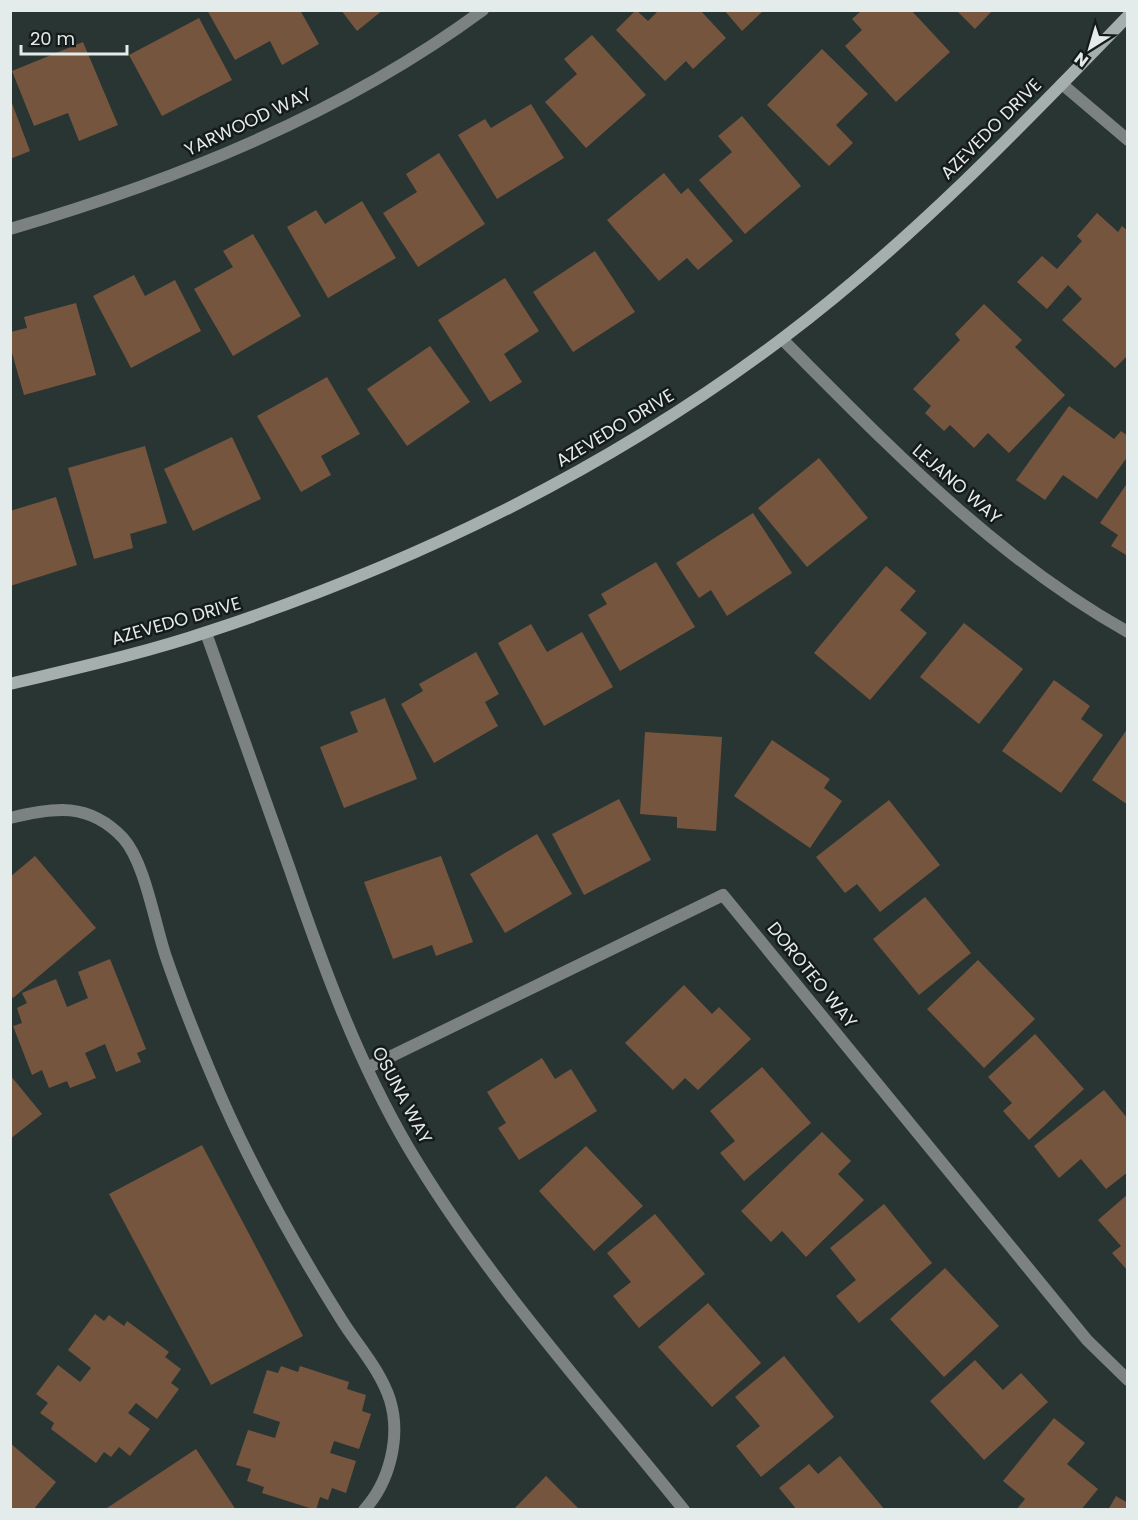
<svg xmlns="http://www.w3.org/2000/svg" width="1138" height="1520" font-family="Poppins,sans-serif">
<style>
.building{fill:#76553f}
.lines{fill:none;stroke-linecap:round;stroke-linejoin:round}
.lane{stroke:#7c8281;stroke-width:12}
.street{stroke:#7c8281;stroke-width:12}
.secondary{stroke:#a5b0ae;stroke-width:12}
.labels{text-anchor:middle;stroke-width:5;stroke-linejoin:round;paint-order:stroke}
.street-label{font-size:18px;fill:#e4eceb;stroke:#151b1a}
</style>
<rect width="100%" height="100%" fill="#283533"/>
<!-- building -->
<g class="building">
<path d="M 207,10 L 300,10 L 319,44 L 282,65 L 270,41 L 235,60 Z"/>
<path d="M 341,10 L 383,10 L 357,31 Z"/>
<path d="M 636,10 L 648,21 L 659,10 L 700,10 L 726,38 L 693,69 L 686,61 L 665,81 L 616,30 Z"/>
<path d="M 724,10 L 764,10 L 742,31 Z"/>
<path d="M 862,10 L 911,10 L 950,52 L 896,102 L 845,46 L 862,30 L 852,19 Z"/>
<path d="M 956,10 L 993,10 L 975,29 Z"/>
<path d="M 199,18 L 232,80 L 162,116 L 129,55 Z"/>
<path d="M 592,35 L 646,95 L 586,148 L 545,102 L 577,74 L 564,59 Z"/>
<path d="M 83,42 L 118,125 L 79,141 L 68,113 L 34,126 L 12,71 Z"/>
<path d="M 822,49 L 868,94 L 836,125 L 853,143 L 829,166 L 767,105 Z"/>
<path d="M 10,98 L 30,151 L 10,159 Z"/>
<path d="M 531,104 L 564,158 L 497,199 L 458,135 L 485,119 L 491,128 Z"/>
<path d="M 742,116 L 801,186 L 745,234 L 699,180 L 732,152 L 718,136 Z"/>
<path d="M 439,153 L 485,224 L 418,267 L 383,213 L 417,192 L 406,174 Z"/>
<path d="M 664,173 L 681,194 L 688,188 L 733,241 L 698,270 L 687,258 L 659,281 L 607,220 Z"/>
<path d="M 362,201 L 396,258 L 328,298 L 287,227 L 316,210 L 325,224 Z"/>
<path d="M 1097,213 L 1118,232 L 1122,226 L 1128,231 L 1128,355 L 1115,368 L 1062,320 L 1082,299 L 1068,285 L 1047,309 L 1017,282 L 1042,256 L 1057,269 L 1082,241 L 1077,236 Z"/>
<path d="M 253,234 L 301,316 L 233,356 L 194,289 L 233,267 L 223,251 Z"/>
<path d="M 595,251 L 635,312 L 573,352 L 533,292 Z"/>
<path d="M 134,275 L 145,296 L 175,280 L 201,331 L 131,368 L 93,296 Z"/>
<path d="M 505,278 L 539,331 L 504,354 L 522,382 L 490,402 L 438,320 Z"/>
<path d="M 76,303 L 96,375 L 24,395 L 10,346 L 10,332 L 27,328 L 24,317 Z"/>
<path d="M 984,304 L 1022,340 L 1015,347 L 1065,395 L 1009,453 L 988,433 L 974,448 L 950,425 L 944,431 L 925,413 L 931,406 L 913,389 L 960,340 L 955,334 Z"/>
<path d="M 430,346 L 470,402 L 407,446 L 367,389 Z"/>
<path d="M 327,377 L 360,434 L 321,456 L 331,475 L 301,492 L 257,416 Z"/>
<path d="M 1069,406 L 1114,439 L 1121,431 L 1128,436 L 1128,456 L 1097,499 L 1063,475 L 1045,500 L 1016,480 Z"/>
<path d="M 232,437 L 261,499 L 193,531 L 164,469 Z"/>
<path d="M 145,446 L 167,523 L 130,534 L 133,548 L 94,559 L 68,468 Z"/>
<path d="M 819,458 L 868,518 L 807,567 L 758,508 Z"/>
<path d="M 1128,482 L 1128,556 L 1111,546 L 1118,535 L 1100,523 Z"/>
<path d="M 56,497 L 77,565 L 10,586 L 10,511 Z"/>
<path d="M 753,513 L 792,573 L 727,616 L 711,590 L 699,598 L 676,563 Z"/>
<path d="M 656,562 L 695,627 L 620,671 L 588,615 L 607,604 L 601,594 Z"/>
<path d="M 886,566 L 916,591 L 900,610 L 927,633 L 870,700 L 814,653 Z"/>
<path d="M 964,623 L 1023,669 L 979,724 L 920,677 Z"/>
<path d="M 531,624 L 547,652 L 582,632 L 613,687 L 544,726 L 498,643 Z"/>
<path d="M 476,652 L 499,694 L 485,702 L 498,726 L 434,763 L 401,704 L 423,691 L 419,684 Z"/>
<path d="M 1054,680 L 1090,706 L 1081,719 L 1103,735 L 1061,793 L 1002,751 Z"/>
<path d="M 385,698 L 417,779 L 344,808 L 320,747 L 358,732 L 350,712 Z"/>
<path d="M 1128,728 L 1128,805 L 1092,780 Z"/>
<path d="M 645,732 L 722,737 L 716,831 L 677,828 L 677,817 L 640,814 Z"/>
<path d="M 772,740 L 830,779 L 824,788 L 842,801 L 810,848 L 734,796 Z"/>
<path d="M 619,799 L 651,860 L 584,895 L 552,834 Z"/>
<path d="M 889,800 L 940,865 L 880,912 L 857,884 L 845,893 L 816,857 Z"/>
<path d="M 537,834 L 572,894 L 505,933 L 470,874 Z"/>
<path d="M 35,856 L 96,928 L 13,998 L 10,994 L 10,877 Z"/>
<path d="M 441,856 L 473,942 L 436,956 L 432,945 L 393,959 L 364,882 Z"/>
<path d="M 925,897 L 971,953 L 919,995 L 873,939 Z"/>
<path d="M 110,959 L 146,1049 L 137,1053 L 141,1062 L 116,1072 L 105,1044 L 85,1053 L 96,1078 L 70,1088 L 67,1081 L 49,1088 L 42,1070 L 32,1075 L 13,1026 L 22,1023 L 17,1008 L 27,1003 L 22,993 L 56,979 L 67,1007 L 88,998 L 78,972 Z"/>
<path d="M 978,960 L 1035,1019 L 984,1068 L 927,1009 Z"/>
<path d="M 684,985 L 712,1014 L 719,1007 L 751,1039 L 698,1090 L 685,1078 L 673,1090 L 625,1043 Z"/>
<path d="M 1035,1034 L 1084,1089 L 1029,1140 L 1003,1111 L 1012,1103 L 988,1077 Z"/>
<path d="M 542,1058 L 555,1079 L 571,1069 L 597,1111 L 519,1160 L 498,1128 L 506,1123 L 487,1092 Z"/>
<path d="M 762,1067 L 811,1123 L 744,1181 L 720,1153 L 735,1141 L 710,1111 Z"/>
<path d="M 10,1075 L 42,1114 L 10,1139 Z"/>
<path d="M 1104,1090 L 1128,1119 L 1128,1172 L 1106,1189 L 1081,1159 L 1059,1178 L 1034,1146 Z"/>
<path d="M 822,1132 L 851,1161 L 838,1174 L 864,1200 L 806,1257 L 782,1231 L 771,1242 L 741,1211 Z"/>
<path d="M 202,1145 L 303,1336 L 211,1385 L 109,1194 Z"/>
<path d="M 586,1146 L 643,1206 L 594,1251 L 539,1191 Z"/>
<path d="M 1128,1194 L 1128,1271 L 1112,1253 L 1121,1246 L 1098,1220 Z"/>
<path d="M 884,1204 L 932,1263 L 859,1323 L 836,1296 L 856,1280 L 830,1248 Z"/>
<path d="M 655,1214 L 705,1274 L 639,1328 L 613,1296 L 631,1282 L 607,1253 Z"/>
<path d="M 945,1268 L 999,1326 L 944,1377 L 890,1319 Z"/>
<path d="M 708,1303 L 761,1363 L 712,1407 L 658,1347 Z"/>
<path d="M 95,1314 L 104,1321 L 109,1315 L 124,1326 L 127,1321 L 169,1352 L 165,1357 L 181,1369 L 171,1383 L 179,1389 L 157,1419 L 136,1403 L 128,1413 L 150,1429 L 130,1456 L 119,1447 L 111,1457 L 104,1452 L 96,1463 L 51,1429 L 54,1423 L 40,1413 L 48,1403 L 36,1394 L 58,1365 L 80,1382 L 91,1368 L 68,1350 Z"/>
<path d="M 784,1356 L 834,1417 L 761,1477 L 736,1446 L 760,1426 L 735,1397 Z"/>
<path d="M 975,1360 L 1003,1390 L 1021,1373 L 1048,1402 L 984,1460 L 930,1401 Z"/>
<path d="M 281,1366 L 298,1372 L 300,1366 L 349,1382 L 347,1389 L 366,1395 L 362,1411 L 371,1414 L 359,1449 L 334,1441 L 330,1453 L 356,1461 L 346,1493 L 332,1488 L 328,1500 L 320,1497 L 316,1510 L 262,1493 L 264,1487 L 247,1481 L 251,1469 L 236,1465 L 248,1430 L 275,1438 L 280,1422 L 253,1413 L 267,1370 L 278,1373 Z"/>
<path d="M 1054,1418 L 1085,1443 L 1067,1464 L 1098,1489 L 1081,1510 L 1016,1510 L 1025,1499 L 1003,1481 Z"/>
<path d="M 10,1443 L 56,1482 L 33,1510 L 10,1510 Z"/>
<path d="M 196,1449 L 236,1510 L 104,1510 Z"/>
<path d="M 840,1456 L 885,1510 L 797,1510 L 779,1488 L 809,1464 L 818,1474 Z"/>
<path d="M 546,1476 L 578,1508 L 513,1510 Z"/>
<path d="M 1116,1496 L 1128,1503 L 1128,1510 L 1108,1510 Z"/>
</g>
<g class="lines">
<!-- lane -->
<path class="lane" d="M 10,818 C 54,807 89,802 123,838 C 145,862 155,925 166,957 C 179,995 194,1033 210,1071 C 245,1156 292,1241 341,1319 C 357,1345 380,1369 390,1400 C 401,1436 390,1482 364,1510"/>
<!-- street -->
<g class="street">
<path d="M 1062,84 L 1128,140"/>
<path d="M 10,229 C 177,180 342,114 483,10"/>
<path d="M 782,339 C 889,446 994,557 1128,632"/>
<path d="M 206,633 C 234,711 261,789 289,867 C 322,963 356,1058 408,1147 C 485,1277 589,1392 684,1510"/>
<path d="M 367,1068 L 723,895 L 1087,1340 L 1128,1380"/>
</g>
<!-- secondary -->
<path class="secondary" d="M 10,684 C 77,668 145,653 210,631 C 413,564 611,468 783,338 C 909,243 1018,130 1128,16"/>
</g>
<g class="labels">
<!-- street labels -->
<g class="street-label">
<text transform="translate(248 122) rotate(-25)" y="6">YARWOOD WAY</text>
<text transform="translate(991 129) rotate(-45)" y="6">AZEVEDO DRIVE</text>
<text transform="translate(615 428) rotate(-31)" y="6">AZEVEDO DRIVE</text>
<text transform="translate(957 484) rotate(41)" y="6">LEJANO WAY</text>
<text transform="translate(176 621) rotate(-16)" y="6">AZEVEDO DRIVE</text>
<text transform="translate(812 975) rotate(51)" y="6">DOROTEO WAY</text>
<text transform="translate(402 1095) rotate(62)" y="6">OSUNA WAY</text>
</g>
</g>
<!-- border -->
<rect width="1138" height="1520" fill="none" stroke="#e4eceb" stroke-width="24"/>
<!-- north arrow -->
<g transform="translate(1090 48) rotate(217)" stroke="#151b1a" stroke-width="4.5" paint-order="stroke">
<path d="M0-4.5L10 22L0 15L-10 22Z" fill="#e4eceb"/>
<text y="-9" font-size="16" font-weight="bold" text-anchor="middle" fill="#e4eceb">N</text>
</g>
<!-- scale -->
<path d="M21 45v9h106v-9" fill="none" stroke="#e4eceb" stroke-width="3"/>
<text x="30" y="45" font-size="18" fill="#e4eceb" stroke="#151b1a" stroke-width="4.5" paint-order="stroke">20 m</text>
</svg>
